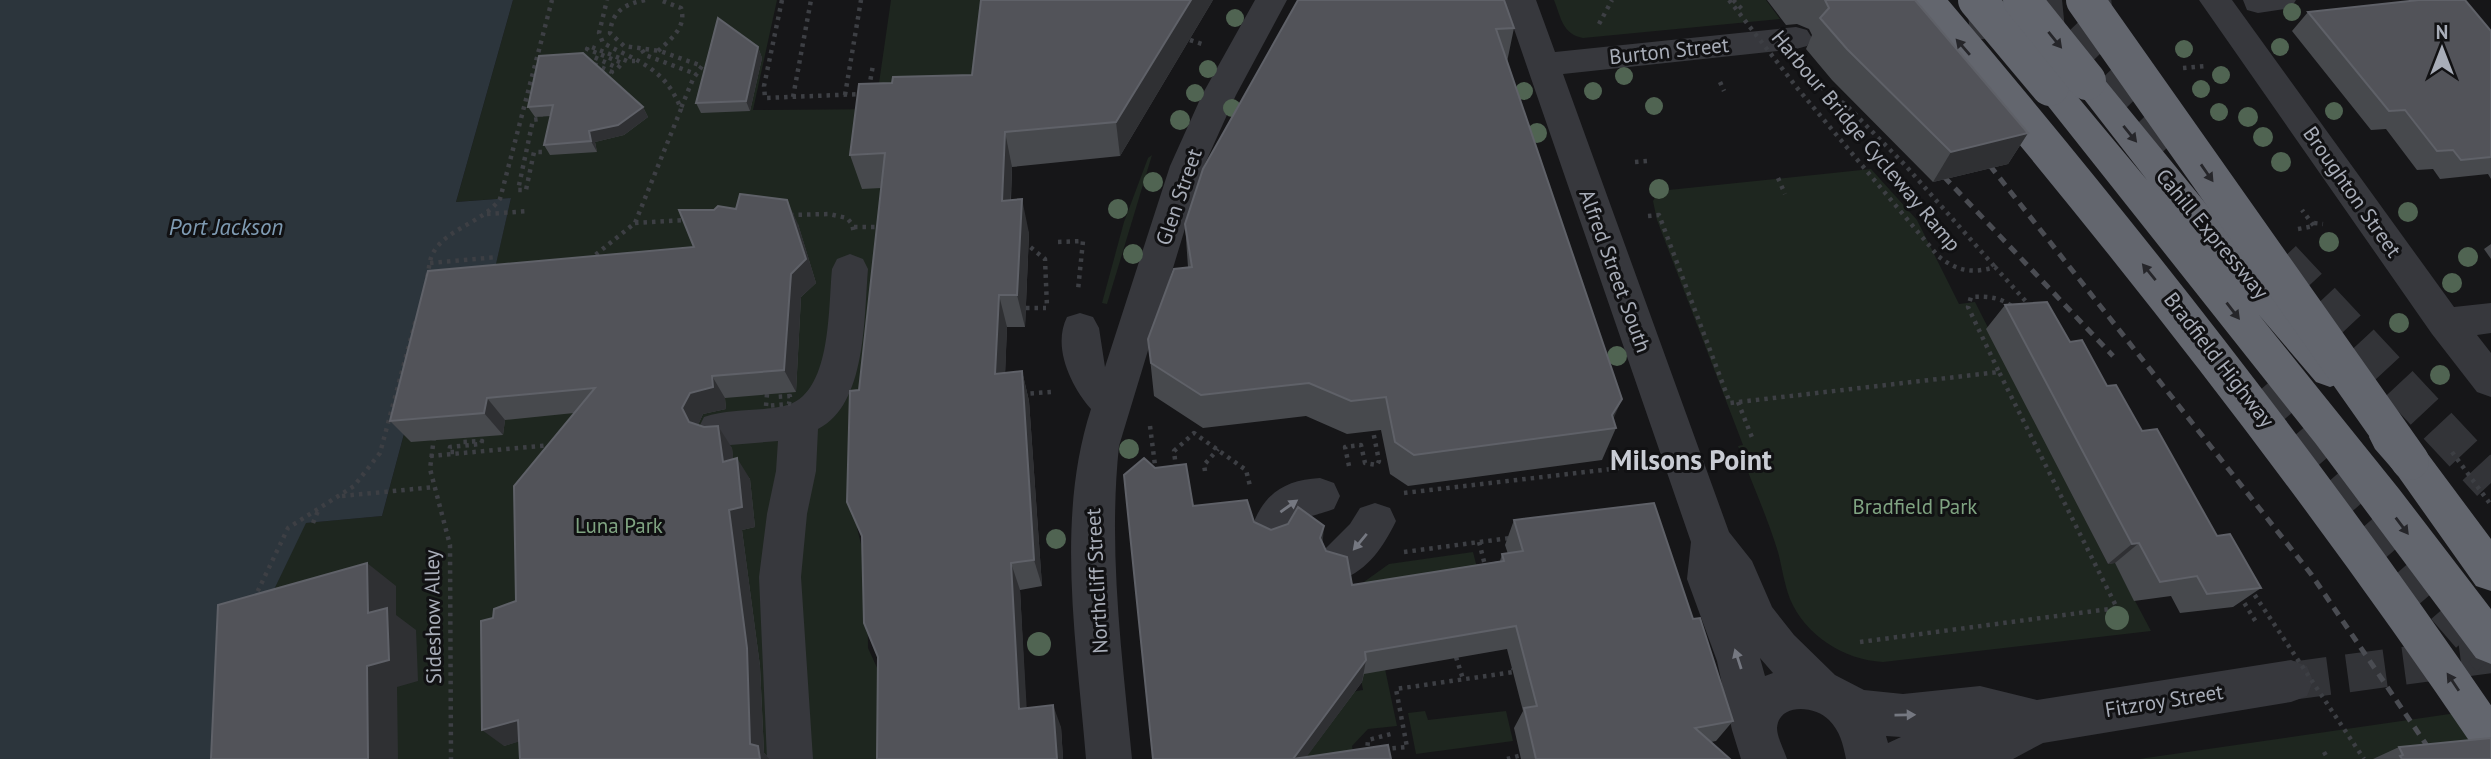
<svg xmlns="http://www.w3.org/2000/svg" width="2491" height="759" font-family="'PT Sans',sans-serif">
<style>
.green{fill:#1e261f}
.water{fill:#2c353c}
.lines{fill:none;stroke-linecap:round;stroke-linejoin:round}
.minor-tunnel{stroke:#333438;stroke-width:38;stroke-dasharray:38 19;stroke-linecap:butt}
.highway-tunnel{stroke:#333438;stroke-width:38;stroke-dasharray:38 19;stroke-linecap:butt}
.path{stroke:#3d3f44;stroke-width:4.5;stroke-dasharray:3.5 5;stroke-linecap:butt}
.minor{fill:#37383d;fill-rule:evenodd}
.highway{fill:#63666e;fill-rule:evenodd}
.rail{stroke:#4a4c52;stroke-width:5;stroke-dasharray:9 7;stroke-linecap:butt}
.path-bridge{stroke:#3d3f44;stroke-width:4.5;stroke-dasharray:3.5 5;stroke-linecap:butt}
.highway-bridge{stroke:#63666e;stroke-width:38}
.tree{fill:#506452}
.wall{fill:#47494d}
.shaded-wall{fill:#2f3033}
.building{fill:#525359;stroke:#5f6168;stroke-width:2}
.oneway{fill:#26262a}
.oneway2{fill:#757881}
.labels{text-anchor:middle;stroke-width:6;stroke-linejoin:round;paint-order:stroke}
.street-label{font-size:21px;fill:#a8adb8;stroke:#111113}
.park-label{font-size:21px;fill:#7fa381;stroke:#111113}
.water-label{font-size:23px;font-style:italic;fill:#7f9bb3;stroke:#111113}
.district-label{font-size:28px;font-weight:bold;fill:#c9ccd4;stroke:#111113}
</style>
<rect width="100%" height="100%" fill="#161618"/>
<!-- green -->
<g class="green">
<path d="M 513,0 L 777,0 L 753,110 L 898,109 L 877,97 L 891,0 L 991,0 L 976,107 L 860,420 L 857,528 L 867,568 L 868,648 L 884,683 L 882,759 L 248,759 L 271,596 L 305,523 L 382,516 L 446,277 L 494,272 L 511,198 L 456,202 Z"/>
<path d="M 1554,0 L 1766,0 L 1780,19 L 1583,38 C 1562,34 1561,17 1554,0 Z"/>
<path d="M 1152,155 L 1107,304 L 1102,303 L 1124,222 L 1148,158 Z"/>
<path d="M 1871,169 L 1917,220 L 1959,304 L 1975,302 L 2108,564 L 2115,563 L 2151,631 L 1883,662 C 1844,660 1805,635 1790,599 C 1784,583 1782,567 1778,552 C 1767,516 1751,481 1738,446 L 1743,445 L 1657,220 L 1653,201 L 1659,191 Z"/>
<path d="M 1473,552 L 1482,587 L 1385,669 L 1397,726 L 1368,729 L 1352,746 L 1354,758 L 1239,759 L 1339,694 L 1363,690 L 1343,586 L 1361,584 L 1389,564 Z"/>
<path d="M 2491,708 L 2491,759 L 2139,759 Z"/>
<path d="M 1425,711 L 1428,720 L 1506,711 L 1513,741 L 1416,754 L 1408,713 Z"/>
</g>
<!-- water -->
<path class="water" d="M 0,0 L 513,0 L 456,202 L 511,198 L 494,273 L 446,277 L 382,516 L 306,523 L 271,596 L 248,759 L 0,759 Z"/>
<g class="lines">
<!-- minor-tunnel -->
<g class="minor-tunnel">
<path d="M 1912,27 L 2112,7"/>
<path d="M 2291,681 L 2491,654"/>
</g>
<!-- highway-tunnel -->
<g class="highway-tunnel">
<path d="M 2066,34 L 2177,150"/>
<path d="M 2282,259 L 2491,483"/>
<path d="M 2259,391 L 2491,659"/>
</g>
<!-- path -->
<g class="path">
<path d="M 645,0 C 625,4 612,11 610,33 L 624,46 L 660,51 L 702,66 L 693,79 L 681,108"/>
<path d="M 782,0 L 764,86 L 765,98 L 862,94"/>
<path d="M 1733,0 L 1742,9"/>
<path d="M 1599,24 L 1612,0"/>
<path d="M 1190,40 L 1205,45"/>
<path d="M 642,50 L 645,55 L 696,74"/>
<path d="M 658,51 C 671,39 687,27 681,8 L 660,0"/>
<path d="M 2183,68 L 2205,66"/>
<path d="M 1800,72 L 1846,105 L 1905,165 L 1995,267"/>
<path d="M 604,77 L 612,72 L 589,62 L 594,57 L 618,68 L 622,63 L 587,49 L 589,46 L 627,61 L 635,61"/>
<path d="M 1720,82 L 1724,91"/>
<path d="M 869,88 L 873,65"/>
<path d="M 845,95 L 861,0"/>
<path d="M 793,97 L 811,0"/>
<path d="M 541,113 L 540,119 L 533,120 L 518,190 L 526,190 L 534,152 L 542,152 L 541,156"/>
<path d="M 1635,162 L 1647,161"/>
<path d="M 1778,178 L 1785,194"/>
<path d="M 487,214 L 529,211"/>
<path d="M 790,215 L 829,214 L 847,218 L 852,224 L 854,233"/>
<path d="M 1648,216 L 1659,215 L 1730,403 L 1999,372 L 1968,307 L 1971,297 C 1987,296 2000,297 2013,307"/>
<path d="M 635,223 L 687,220"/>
<path d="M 2314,223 L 2323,224"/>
<path d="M 854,227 L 880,227"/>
<path d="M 2298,229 L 2314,226 L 2302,210"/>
<path d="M 1024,242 L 1045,259 L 1047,307"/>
<path d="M 1058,242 L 1083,241 L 1078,290"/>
<path d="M 589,260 L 635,223 L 681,109 C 665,68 639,62 603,43 L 599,33 L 607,0"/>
<path d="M 430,263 L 497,257"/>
<path d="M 427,277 C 429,270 429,262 432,255 C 444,229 483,223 500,199 L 552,0"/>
<path d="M 1026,308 L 1046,308"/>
<path d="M 1022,394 L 1051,392"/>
<path d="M 1738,402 L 1753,440"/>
<path d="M 1150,426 L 1156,473"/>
<path d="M 434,437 L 430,469 L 450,545 L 451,759"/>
<path d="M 454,452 L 449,452 L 450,447 L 481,444 L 482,441 L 463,442 L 464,434"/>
<path d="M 430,456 L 551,445"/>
<path d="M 1349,466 L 1345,447 L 1361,445 L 1365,463 L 1377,465 L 1379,461 L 1373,431"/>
<path d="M 1176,468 L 1174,451 L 1194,433 L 1246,470 L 1250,486"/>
<path d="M 1205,471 L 1204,465 L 1218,449"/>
<path d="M 1404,493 L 1629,467"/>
<path d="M 342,496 L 435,487"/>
<path d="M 313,523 L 318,511"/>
<path d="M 1479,542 L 1486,569"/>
<path d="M 1404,552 L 1510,538"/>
<path d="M 2240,596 L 2256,622"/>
<path d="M 254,599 L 288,528 L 354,486 L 380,453 L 416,319"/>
<path d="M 1860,642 L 2117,608 L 1999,372"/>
<path d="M 1456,657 L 1463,679"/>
<path d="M 1384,749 L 1407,747 L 1396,689 L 1514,672 L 1513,668"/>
<path d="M 1369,751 L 1367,752 L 1368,740 L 1391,734"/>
<path d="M 2324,752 L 2328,759"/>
<path d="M 1507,759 L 1522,755"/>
</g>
<!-- minor -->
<g class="minor">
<path d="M 1255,0 L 1287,0 L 1236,95 L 1204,166 L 1119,446 C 1108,551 1122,654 1132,759 L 1086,759 C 1077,644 1055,520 1091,409 C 1071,386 1052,347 1067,317 L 1080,313 L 1093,317 L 1099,328 L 1105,367 L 1170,166 L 1202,95 Z"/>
<path d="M 1504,0 L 1536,0 L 1555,52 L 1796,27 L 1807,30 L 1812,38 L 1807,46 L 1796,49 L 1563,74 L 1729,532 L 1752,561 L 1772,607 L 1794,635 L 1835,675 L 1864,690 L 1903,694 L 1980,686 L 2037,700 L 2291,660 L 2307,666 L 2313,681 L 2307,696 L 2291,702 L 2043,743 L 2013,759 L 1846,759 C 1843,744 1840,731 1829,720 C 1816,706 1779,702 1777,728 C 1777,737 1784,750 1787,759 L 1741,759 L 1732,730 L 1717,661 L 1687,579 L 1691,542 ZM 1760,658 L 1773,673 L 1765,676 ZM 1886,736 L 1901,737 L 1888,743 Z"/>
<path d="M 2199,0 L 2232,0 L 2454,307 L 2491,303 L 2491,333 L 2477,335 L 2491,353 L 2491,397 L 2477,392 L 2432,334 Z"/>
<path d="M 2243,0 L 2296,0 L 2291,8 L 2258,13 L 2247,10 Z"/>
<path d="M 850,254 L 863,259 L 868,269 C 864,315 867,405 818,429 L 816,471 L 807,514 L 801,577 L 813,759 L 767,759 L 759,577 L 767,514 L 776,471 L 778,441 L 718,446 L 704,441 L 698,429 L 704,417 C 730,408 757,412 784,406 C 832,396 828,309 832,269 L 837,259 Z"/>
<path d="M 1320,478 L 1334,483 L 1340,496 L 1334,509 C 1302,521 1302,511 1286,546 L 1271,552 L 1256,546 L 1250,533 C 1261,496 1282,480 1320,478 Z"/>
<path d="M 1375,503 L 1390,508 L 1396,521 C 1384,546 1368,570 1341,580 L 1326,574 L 1320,561 L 1326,548 L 1350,524 L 1360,508 Z"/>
</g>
<!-- highway -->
<g class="highway">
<path d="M 2087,69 L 2099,73 L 2220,221 L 2344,360 L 2349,371 L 2344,382 L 2330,387 L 2316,382 L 2259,315 L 2399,489 L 2491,609 L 2491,664 L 2476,658 L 2316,444 L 2033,87 L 2038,78 L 2050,75 L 2062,78 L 2147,180 L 2070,81 L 2075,73 Z"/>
<path d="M 2389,420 L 2403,425 L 2424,449 L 2491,539 L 2491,591 L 2476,586 L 2396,473 L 2375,449 L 2369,437 L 2375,425 Z"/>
</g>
<!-- rail -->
<g class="rail">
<path d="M 1980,153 L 2311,574 L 2436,759"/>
<path d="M 1933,165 L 2113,356"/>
</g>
<!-- path-bridge -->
<g class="path-bridge">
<path d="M 1729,0 L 1798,89 L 1938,256 C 1957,271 1972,274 1995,267 L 2030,306"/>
<path d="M 767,394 L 766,406 L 789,404 L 790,396 L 775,397"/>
<path d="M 2452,452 L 2491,505"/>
<path d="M 2250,588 L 2364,759"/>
</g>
<!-- highway-bridge -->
<g class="highway-bridge">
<path d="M 1923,0 C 2125,237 2316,481 2491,739"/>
<path d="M 1977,0 L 2050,87"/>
<path d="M 2022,0 L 2087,81"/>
<path d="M 2085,0 L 2410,461"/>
</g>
</g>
<!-- trees -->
<g class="tree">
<circle cx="2292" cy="12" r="9"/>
<circle cx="1235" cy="18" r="9"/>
<circle cx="2280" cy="47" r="9"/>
<circle cx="2184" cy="49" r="9"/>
<circle cx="1208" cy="69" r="9"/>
<circle cx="2221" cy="75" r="9"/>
<circle cx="1624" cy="76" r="9"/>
<circle cx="2201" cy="89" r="9"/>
<circle cx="1524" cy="91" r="9"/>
<circle cx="1593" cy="91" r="9"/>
<circle cx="1195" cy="93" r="9"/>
<circle cx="1654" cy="106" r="9"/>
<circle cx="1232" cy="108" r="9"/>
<circle cx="2334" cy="111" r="9"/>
<circle cx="2219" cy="112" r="9"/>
<circle cx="2248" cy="117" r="10"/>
<circle cx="1180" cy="120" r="10"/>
<circle cx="1537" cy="133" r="10"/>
<circle cx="2263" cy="137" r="10"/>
<circle cx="2281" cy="162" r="10"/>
<circle cx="1153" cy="182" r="10"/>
<circle cx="1659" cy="189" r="10"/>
<circle cx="1118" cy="209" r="10"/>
<circle cx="2408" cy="212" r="10"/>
<circle cx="2329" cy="242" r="10"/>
<circle cx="1133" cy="254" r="10"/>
<circle cx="2468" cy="257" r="10"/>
<circle cx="2452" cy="283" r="10"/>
<circle cx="2399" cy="323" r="10"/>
<circle cx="1617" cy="356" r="10"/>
<circle cx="2440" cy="375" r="10"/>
<circle cx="1129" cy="449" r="10"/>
<circle cx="1056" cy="539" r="10"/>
<circle cx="2117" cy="618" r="12"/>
<circle cx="1039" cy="644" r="12"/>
</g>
<!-- wall -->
<g class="wall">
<path d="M 1213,0 L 1120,156 L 1012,167 L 1011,200 L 1029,233 L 1025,327 L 1007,327 L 1005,373 L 1022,371 L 1029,401 L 1042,586 L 1020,590 L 1026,708 L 1061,727 L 1063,759 L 877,759 L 878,657 L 859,390 L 881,188 L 862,189 L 850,155 L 892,83 L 972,75 Z"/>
<path d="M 1298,0 L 1514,28 L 1507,62 L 1616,428 L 1602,460 L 1408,486 L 1390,474 L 1381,430 L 1347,434 L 1306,416 L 1203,428 L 1154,396 L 1148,339 L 1188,267 L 1185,224 Z"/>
<path d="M 1767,0 L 1915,0 L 2028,133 L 2008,164 L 1933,182 L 1832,80 L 1806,49 L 1812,35 L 1809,29 L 1797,24 L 1786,25 Z"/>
<path d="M 2308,12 L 2491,31 L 2491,179 L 2488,174 L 2440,179 L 2433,169 L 2417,170 L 2386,129 L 2371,130 L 2292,31 Z"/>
<path d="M 758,47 L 762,58 L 750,111 L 701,113 L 696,103 Z"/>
<path d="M 539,56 L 643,107 L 648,117 L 624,135 L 595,142 L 597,152 L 550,155 L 544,145 L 551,116 L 535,117 L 528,107 Z"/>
<path d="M 798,224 L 816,283 L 801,297 L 796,392 L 725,398 L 726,409 L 703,414 L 698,425 L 732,448 L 733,459 L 750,479 L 755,527 L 742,530 L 760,666 L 764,753 L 770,759 L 520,759 L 519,741 L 504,746 L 493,618 L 516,601 L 574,413 L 505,420 L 503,435 L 411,442 L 390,421 L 694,247 Z"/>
<path d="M 2491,244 L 2491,259 L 2484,249 Z"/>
<path d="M 2005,305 L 2070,342 L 2107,386 L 2142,431 L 2217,536 L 2261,588 L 2233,607 L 2180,613 L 2171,596 L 2134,601 L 2115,563 L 2108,564 L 1986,329 Z"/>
<path d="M 1193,506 L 1254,522 L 1271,530 L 1323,543 L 1326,551 L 1352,585 L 1500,561 L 1502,554 L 1508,554 L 1505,545 L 1514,520 L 1693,619 L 1733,721 L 1716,741 L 1711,742 L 1730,759 L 1521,759 L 1514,728 L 1523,711 L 1507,649 L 1364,674 L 1362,682 L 1306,757 L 1391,759 L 1153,759 Z"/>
<path d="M 2399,747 L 2491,759 L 2373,759 Z"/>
</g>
<!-- shaded-wall -->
<g class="shaded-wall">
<path d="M 1191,0 L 1213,0 L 1120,156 L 1116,122 Z"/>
<path d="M 758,47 L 762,58 L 750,111 L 746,101 Z"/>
<path d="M 643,107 L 648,117 L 624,135 L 595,142 L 597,152 L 591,141 L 589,131 Z"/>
<path d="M 1005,132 L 1012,167 L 1009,234 L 1002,201 Z"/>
<path d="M 2028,133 L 2008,164 L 1933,182 L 1951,152 Z"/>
<path d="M 1022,199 L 1029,233 L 1025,327 L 1017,295 Z"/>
<path d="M 787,200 L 798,224 L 816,283 L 801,297 L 796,392 L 784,370 Z"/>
<path d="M 999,295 L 1007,327 L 1004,404 L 995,374 Z"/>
<path d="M 1022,371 L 1029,401 L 1042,586 L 1034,560 Z"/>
<path d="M 712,376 L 725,398 L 726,409 L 703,414 L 696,430 L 689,422 L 682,408 L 690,393 Z"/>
<path d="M 487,398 L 505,420 L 503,435 L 484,413 Z"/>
<path d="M 1622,399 L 1609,429 L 1612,415 Z"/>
<path d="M 718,426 L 732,448 L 736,483 L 723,462 Z"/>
<path d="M 737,458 L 750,479 L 755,527 L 742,530 L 760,666 L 764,753 L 770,759 L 760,759 L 750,744 L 729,510 Z"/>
<path d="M 1324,526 L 1322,551 L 1320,538 Z"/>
<path d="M 2139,543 L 2115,563 L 2108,564 L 2132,544 Z"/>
<path d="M 367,563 L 396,586 L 396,615 L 416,630 L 418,681 L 397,687 L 398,759 L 368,759 Z"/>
<path d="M 1011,563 L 1020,590 L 1028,731 L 1019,709 Z"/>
<path d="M 1366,660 L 1362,682 L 1305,759 L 1293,759 Z"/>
<path d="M 1053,705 L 1061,727 L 1063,759 L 1057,759 Z"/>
<path d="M 518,720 L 539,736 L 504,746 L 482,730 Z"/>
</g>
<!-- building -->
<g class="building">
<path d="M 981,0 L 1191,0 L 1116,122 L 1005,132 L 1002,201 L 1022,199 L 1017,295 L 999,295 L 995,374 L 1022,371 L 1034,560 L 1011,563 L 1019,709 L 1053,705 L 1057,759 L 877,759 L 878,657 L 864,623 L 862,536 L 847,502 L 850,391 L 859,390 L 885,153 L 850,155 L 859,84 L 892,83 L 893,77 L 972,75 Z"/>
<path d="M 1298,0 L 1504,0 L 1514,28 L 1496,29 L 1622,399 L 1612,415 L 1616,428 L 1414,455 L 1395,442 L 1386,397 L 1351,401 L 1309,383 L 1201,395 L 1151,363 L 1148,339 L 1174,269 L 1192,267 L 1185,224 L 1203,169 Z"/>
<path d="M 1825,0 L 1915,0 L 2028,133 L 1951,152 L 1847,49 L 1820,18 L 1829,8 Z"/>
<path d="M 2419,0 L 2465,0 L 2491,31 L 2491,157 L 2461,160 L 2453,150 L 2437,151 L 2405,110 L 2389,111 L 2308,12 Z"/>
<path d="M 718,18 L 758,47 L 746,101 L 696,103 Z"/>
<path d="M 583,53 L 643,107 L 618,125 L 589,131 L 591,141 L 544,145 L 553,105 L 528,107 L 539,56 Z"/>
<path d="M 740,194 L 787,200 L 806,259 L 791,274 L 784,370 L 712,376 L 713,387 L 690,393 L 682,408 L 689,422 L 704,427 L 718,426 L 723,462 L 737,458 L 742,507 L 729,510 L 747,648 L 750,744 L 758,746 L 760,759 L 520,759 L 518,720 L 482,730 L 481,621 L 493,618 L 494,609 L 516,601 L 514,486 L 595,388 L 487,398 L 484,413 L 390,421 L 428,271 L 694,247 L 679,210 L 714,210 L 718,206 L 736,209 Z"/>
<path d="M 2047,302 L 2070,342 L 2082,340 L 2107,386 L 2116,385 L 2142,431 L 2157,429 L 2217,536 L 2230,534 L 2261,588 L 2207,594 L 2197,576 L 2160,582 L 2139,543 L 2132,544 L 2005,305 Z"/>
<path d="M 1144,458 L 1155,468 L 1186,464 L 1193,506 L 1247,500 L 1254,522 L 1271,530 L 1288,524 L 1298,507 L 1324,526 L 1320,538 L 1326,551 L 1347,557 L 1352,585 L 1504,561 L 1502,554 L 1523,551 L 1514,520 L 1654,503 L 1693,619 L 1700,618 L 1733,721 L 1695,728 L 1730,759 L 1536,759 L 1524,708 L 1537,706 L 1516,626 L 1365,652 L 1366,660 L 1293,759 L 1153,759 L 1124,475 Z"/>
<path d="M 367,563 L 368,613 L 387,608 L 389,660 L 367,666 L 368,759 L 211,759 L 218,605 Z"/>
<path d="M 2491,738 L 2491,759 L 2402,759 L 2400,756 L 2403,755 L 2399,747 Z"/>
<path d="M 1388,745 L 1391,759 L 1293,759 Z"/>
</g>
<!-- one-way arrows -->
<defs><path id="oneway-solid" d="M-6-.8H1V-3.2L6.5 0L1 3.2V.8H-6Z" transform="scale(1.75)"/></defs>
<g class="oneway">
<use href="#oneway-solid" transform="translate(2055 40) rotate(51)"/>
<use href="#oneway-solid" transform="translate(1963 47) rotate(-131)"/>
<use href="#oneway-solid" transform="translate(2130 134) rotate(51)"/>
<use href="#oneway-solid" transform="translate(2207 173) rotate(55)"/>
<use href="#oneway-solid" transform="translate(2149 272) rotate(-129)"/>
<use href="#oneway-solid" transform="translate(2233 311) rotate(52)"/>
<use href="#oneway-solid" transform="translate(2402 526) rotate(53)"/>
<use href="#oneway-solid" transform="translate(2453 682) rotate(-124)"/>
</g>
<g class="oneway2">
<use href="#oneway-solid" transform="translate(1289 506) rotate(-35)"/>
<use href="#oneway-solid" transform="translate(1360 542) rotate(130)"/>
<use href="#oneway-solid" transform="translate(1738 659) rotate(-108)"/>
<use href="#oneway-solid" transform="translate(1905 715) rotate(-1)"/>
</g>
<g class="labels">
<!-- street labels -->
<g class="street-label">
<text transform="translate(1669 51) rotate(-6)" y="7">Burton Street</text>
<text transform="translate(1866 141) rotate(50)" y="7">Harbour Bridge Cycleway Ramp</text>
<text transform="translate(2352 192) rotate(55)" y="7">Broughton Street</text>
<text transform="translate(1179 197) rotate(-71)" y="7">Glen Street</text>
<text transform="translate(2212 234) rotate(50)" y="7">Cahill Expressway</text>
<text transform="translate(1615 271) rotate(70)" y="7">Alfred Street South</text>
<text transform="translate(2219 360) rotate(52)" y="7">Bradfield Highway</text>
<text transform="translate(1097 581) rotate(-93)" y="7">Northcliff Street</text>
<text transform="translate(433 617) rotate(-91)" y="7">Sideshow Alley</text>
<text transform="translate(2164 701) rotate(-9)" y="7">Fitzroy Street</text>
</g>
<!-- park labels -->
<g class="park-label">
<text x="1915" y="514">Bradfield Park</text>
<text x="619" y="533">Luna Park</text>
</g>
<!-- water labels -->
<g class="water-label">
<text x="226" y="235">Port Jackson</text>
</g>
<!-- district labels -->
<g class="district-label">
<text x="1691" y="470">Milsons Point</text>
</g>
</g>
<!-- north arrow -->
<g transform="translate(2442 49)" stroke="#111113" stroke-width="5" paint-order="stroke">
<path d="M0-5L12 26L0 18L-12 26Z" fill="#a8adb8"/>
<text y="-10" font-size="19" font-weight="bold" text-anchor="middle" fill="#a8adb8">N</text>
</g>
</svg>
